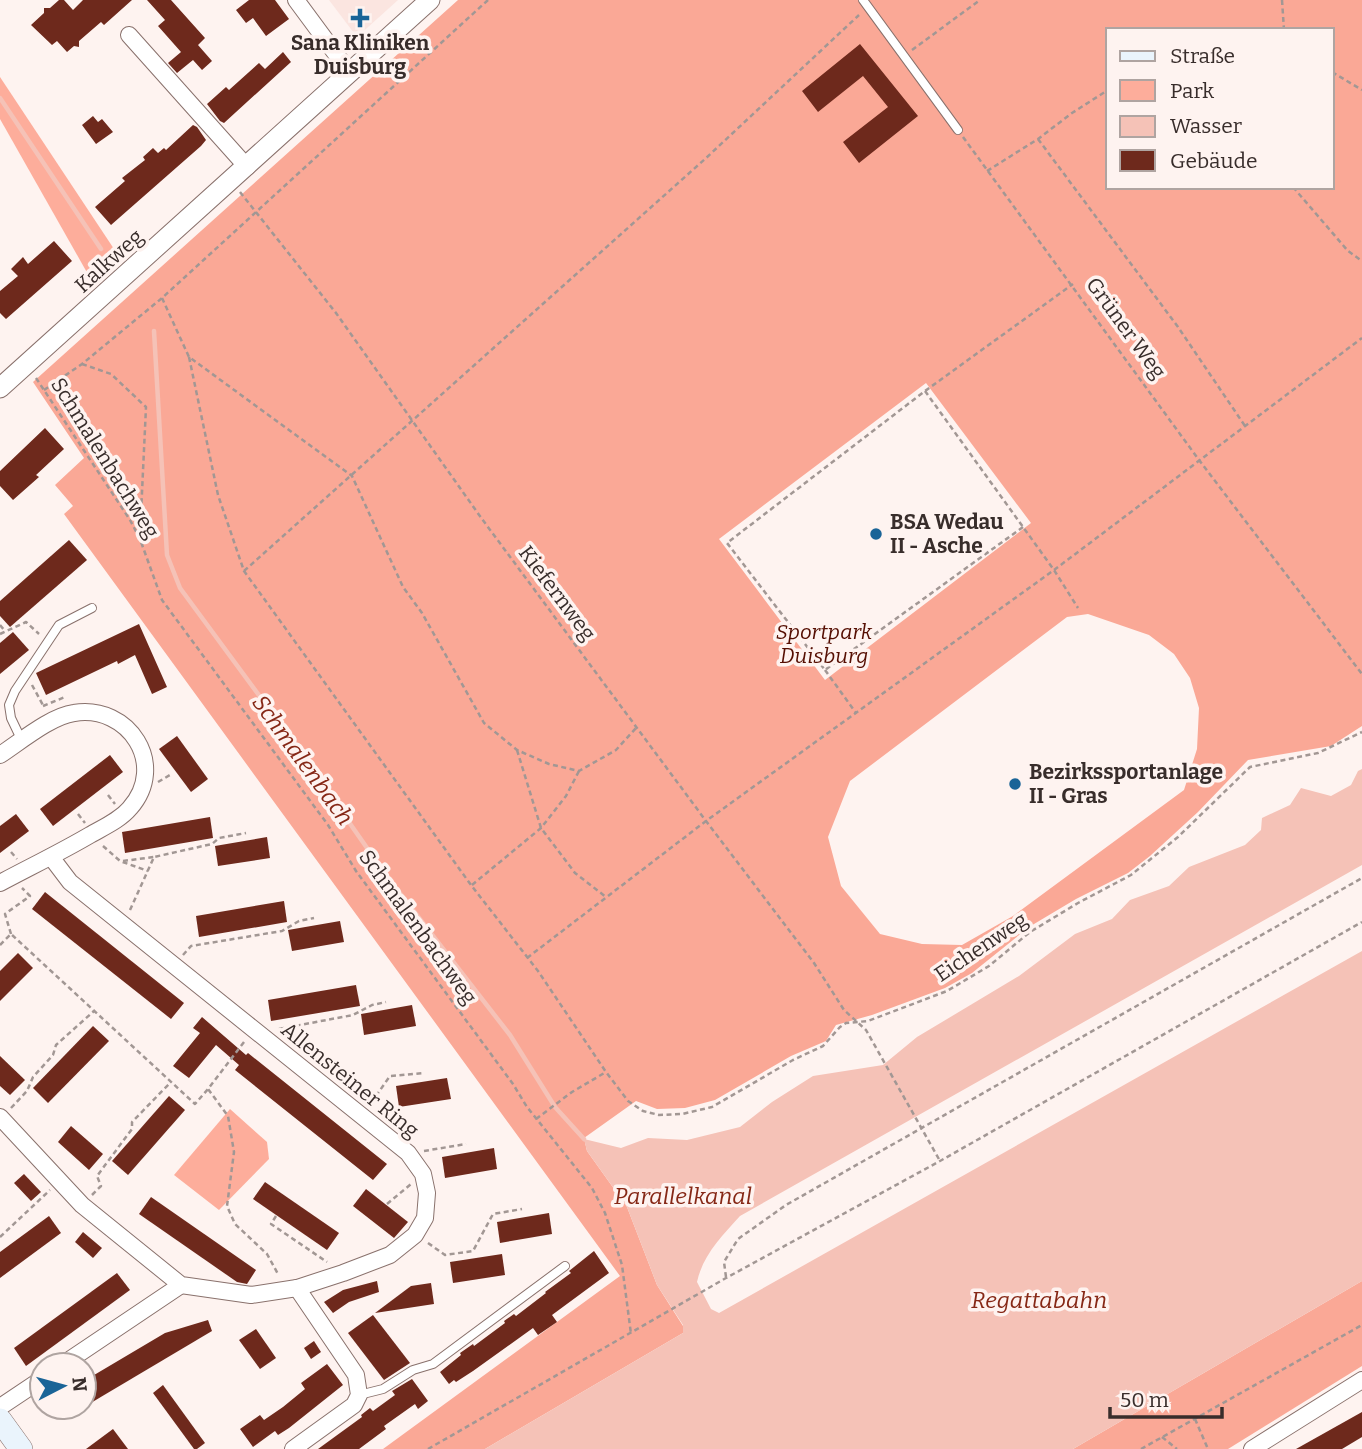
<svg xmlns="http://www.w3.org/2000/svg" width="1362" height="1449" font-family="Bitter,serif">
<style>
.built{fill:#fbe5e0}
.green{fill:#fdad9b}
.forest{fill:#faa896;fill-rule:evenodd}
.water{fill:#f5c2b7}
.lines{fill:none;stroke-linecap:round;stroke-linejoin:round}
.stream{stroke:#f5c2b7;stroke-width:4.5}
.building{fill:#6e291c}
.service-casing{stroke:#89716c;stroke-width:10}
.minor-casing{stroke:#89716c;stroke-width:18}
.tertiary-casing{stroke:#89716c;stroke-width:21}
.secondary-casing{stroke:#89716c;stroke-width:24}
.path{stroke:#a29794;stroke-width:2.5;stroke-dasharray:5 3.5;stroke-linecap:butt}
.service{stroke:#fff;stroke-width:8}
.minor{stroke:#fff;stroke-width:16}
.tertiary{stroke:#fff;stroke-width:19}
.secondary{stroke:#eaf4fc;stroke-width:23}
.poi-dot{fill:#1a6497;stroke:#fef3f0;stroke-width:2.5}
.labels{text-anchor:middle;stroke-width:7;stroke-linejoin:round;paint-order:stroke}
.poi-label{font-size:21px;font-weight:bold;fill:#382d2b;stroke:#fef3f0;text-anchor:start}
.street-label{font-size:21px;fill:#382d2b;stroke:#fef3f0}
.park-label{font-size:21px;font-style:italic;fill:#550e02;stroke:#fef3f0}
.water-label{font-size:23px;font-style:italic;fill:#862816;stroke:#fef3f0}
</style>
<rect width="100%" height="100%" fill="#fef3f0"/>
<!-- built -->
<path class="built" d="M 329,0 L 398,0 L 357,37 Z"/>
<!-- green -->
<g class="green">
<path d="M 0,77 L 116,252 L 89,276 L 0,119 Z"/>
<path d="M 230,1109 L 267,1142 L 269,1159 L 219,1210 L 174,1175 Z"/>
</g>
<!-- forest -->
<g class="forest">
<path d="M 458,0 L 1362,0 L 1362,726 L 1331,746 L 1248,760 L 1198,812 L 1150,856 L 1128,873 L 1076,899 L 1029,927 L 972,973 L 945,988 L 872,1015 L 836,1025 L 826,1041 L 791,1056 L 715,1100 L 685,1108 L 657,1109 L 636,1101 L 584,1138 L 587,1151 L 627,1207 L 657,1285 L 683,1326 L 683,1333 L 485,1449 L 383,1449 L 620,1276 L 64,514 L 73,506 L 55,485 L 84,458 L 33,382 ZM 1108,30 L 1332,30 L 1332,187 L 1108,187 ZM 926,383 L 1031,523 L 825,680 L 719,539 ZM 1088,614 L 1149,635 L 1174,654 L 1190,678 L 1199,708 L 1197,749 L 1184,790 L 1013,916 L 962,945 L 922,944 L 880,934 L 841,886 L 828,837 L 850,781 L 1067,617 Z"/>
<path d="M 1362,1281 L 1362,1366 L 1228,1449 L 1073,1449 Z"/>
</g>
<!-- water -->
<path class="water" d="M 1362,769 L 1362,865 L 740,1216 C 721,1237 703,1255 697,1282 L 711,1309 L 719,1313 L 1362,951 L 1362,1281 L 1073,1449 L 485,1449 L 683,1333 L 683,1325 L 657,1285 L 627,1207 L 587,1151 L 584,1139 L 621,1148 L 648,1138 L 687,1140 L 740,1127 L 772,1102 L 813,1076 L 883,1065 L 917,1037 L 1019,976 L 1075,934 L 1112,919 L 1130,900 L 1169,886 L 1189,867 L 1245,845 L 1261,830 L 1262,818 L 1290,805 L 1301,788 L 1331,796 L 1351,785 L 1358,771 Z"/>
<g class="lines">
<!-- stream -->
<g class="stream">
<path d="M 0,98 L 101,249"/>
<path d="M 154,331 L 167,555 L 180,588 L 286,732 L 388,878 L 510,1035 L 555,1107 L 584,1139"/>
</g>
</g>
<!-- building -->
<g class="building">
<path d="M 59,0 L 64,0 L 73,10 L 83,0 L 132,0 L 104,25 L 101,22 L 79,41 L 79,47 L 74,46 L 67,52 L 57,41 L 52,45 L 31,25 L 44,13 L 44,8 L 50,8 Z"/>
<path d="M 147,0 L 171,0 L 205,38 L 198,45 L 212,61 L 202,70 L 193,60 L 177,73 L 168,63 L 181,52 L 158,26 L 165,20 Z"/>
<path d="M 249,0 L 275,0 L 289,19 L 266,36 L 253,18 L 246,23 L 236,10 Z"/>
<path d="M 860,44 L 918,116 L 859,163 L 843,142 L 888,107 L 863,76 L 818,112 L 802,91 Z"/>
<path d="M 283,52 L 291,62 L 224,123 L 220,121 L 207,104 L 226,87 L 229,90 L 259,63 L 265,69 Z"/>
<path d="M 93,116 L 98,122 L 102,119 L 113,132 L 96,144 L 82,125 Z"/>
<path d="M 193,125 L 197,127 L 206,140 L 201,146 L 111,225 L 95,207 L 125,181 L 122,178 L 145,160 L 143,157 L 153,148 L 158,153 L 164,148 L 166,150 Z"/>
<path d="M 54,241 L 72,261 L 6,319 L 0,313 L 0,291 L 18,276 L 11,269 L 23,257 L 28,264 Z"/>
<path d="M 45,428 L 64,449 L 36,475 L 39,477 L 13,500 L 0,486 L 0,471 Z"/>
<path d="M 69,540 L 87,560 L 10,627 L 0,616 L 0,601 Z"/>
<path d="M 139,624 L 167,687 L 152,694 L 135,655 L 118,664 L 117,661 L 46,695 L 36,673 Z"/>
<path d="M 13,632 L 29,650 L 0,674 L 0,643 Z"/>
<path d="M 177,736 L 208,779 L 191,792 L 159,749 Z"/>
<path d="M 110,755 L 123,772 L 53,826 L 40,809 Z"/>
<path d="M 16,814 L 29,831 L 0,853 L 0,826 Z"/>
<path d="M 210,817 L 213,838 L 125,853 L 122,832 Z"/>
<path d="M 267,837 L 270,858 L 218,866 L 215,846 Z"/>
<path d="M 45,892 L 184,1003 L 171,1019 L 32,909 Z"/>
<path d="M 284,901 L 287,922 L 199,937 L 196,916 Z"/>
<path d="M 340,921 L 344,942 L 292,951 L 288,930 Z"/>
<path d="M 18,953 L 33,968 L 0,1001 L 0,971 Z"/>
<path d="M 356,985 L 360,1006 L 271,1021 L 268,1000 Z"/>
<path d="M 412,1005 L 416,1026 L 364,1035 L 361,1014 Z"/>
<path d="M 202,1017 L 246,1055 L 248,1053 L 387,1164 L 373,1180 L 235,1070 L 239,1065 L 216,1045 L 189,1078 L 173,1066 L 200,1033 L 193,1028 Z"/>
<path d="M 93,1026 L 109,1041 L 48,1103 L 33,1088 Z"/>
<path d="M 0,1056 L 25,1080 L 10,1095 L 0,1086 Z"/>
<path d="M 447,1078 L 451,1099 L 399,1107 L 396,1086 Z"/>
<path d="M 169,1096 L 185,1110 L 128,1175 L 112,1161 Z"/>
<path d="M 71,1126 L 103,1154 L 89,1170 L 58,1142 Z"/>
<path d="M 494,1148 L 497,1169 L 445,1178 L 442,1157 Z"/>
<path d="M 24,1174 L 41,1192 L 31,1201 L 14,1183 Z"/>
<path d="M 265,1182 L 339,1233 L 327,1250 L 253,1199 Z"/>
<path d="M 366,1189 L 408,1222 L 394,1238 L 353,1206 Z"/>
<path d="M 151,1197 L 256,1270 L 247,1284 L 237,1282 L 139,1214 Z"/>
<path d="M 549,1213 L 552,1234 L 500,1243 L 497,1222 Z"/>
<path d="M 49,1216 L 61,1233 L 0,1278 L 0,1252 Z"/>
<path d="M 83,1232 L 102,1248 L 93,1258 L 75,1242 Z"/>
<path d="M 594,1251 L 609,1273 L 552,1315 L 557,1322 L 538,1335 L 533,1328 L 473,1371 L 456,1382 L 454,1380 L 449,1384 L 440,1372 L 461,1355 L 460,1353 L 473,1344 L 474,1346 L 505,1323 L 504,1321 L 514,1314 L 516,1316 L 546,1293 L 545,1292 L 571,1273 L 569,1271 Z"/>
<path d="M 502,1254 L 505,1275 L 453,1283 L 450,1262 Z"/>
<path d="M 117,1273 L 130,1290 L 26,1366 L 14,1348 Z"/>
<path d="M 377,1281 L 379,1292 L 349,1302 L 333,1313 L 324,1302 L 343,1290 Z"/>
<path d="M 431,1283 L 434,1304 L 375,1313 L 411,1286 Z"/>
<path d="M 373,1315 L 410,1363 L 384,1380 L 348,1333 Z"/>
<path d="M 208,1320 L 212,1331 L 84,1407 L 84,1381 L 165,1333 Z"/>
<path d="M 256,1329 L 276,1358 L 260,1369 L 239,1340 Z"/>
<path d="M 314,1341 L 321,1352 L 311,1359 L 304,1348 Z"/>
<path d="M 327,1364 L 343,1385 L 289,1428 L 278,1435 L 275,1431 L 253,1447 L 240,1429 L 260,1415 L 264,1420 L 283,1407 L 305,1389 L 301,1383 Z"/>
<path d="M 412,1379 L 428,1401 L 418,1409 L 415,1404 L 384,1426 L 386,1429 L 359,1449 L 318,1449 L 362,1417 L 361,1415 L 370,1408 L 373,1411 L 395,1395 L 392,1391 Z"/>
<path d="M 163,1385 L 205,1443 L 197,1449 L 194,1449 L 153,1393 Z"/>
<path d="M 1362,1412 L 1362,1437 L 1342,1449 L 1296,1449 Z"/>
<path d="M 113,1429 L 128,1449 L 86,1449 Z"/>
</g>
<g class="lines">
<!-- service casing -->
<g class="service-casing">
<g id="service">
<path d="M 863,0 L 958,130"/>
<path d="M 22,741 L 11,718 L 9,705 L 15,691 L 59,625 L 92,608"/>
<path d="M 359,1395 L 383,1389 L 413,1370 L 433,1364 L 565,1266"/>
</g>
</g>
<!-- minor casing -->
<g class="minor-casing">
<g id="minor">
<path d="M 296,0 L 350,73"/>
<path d="M 129,35 L 247,167"/>
<path d="M 0,755 C 20,742 51,716 74,713 C 129,704 168,765 130,808 C 120,820 104,827 90,835 C 61,852 30,867 0,883"/>
<path d="M 0,1117 L 82,1205 L 181,1285 L 251,1295 L 297,1288 L 343,1273 L 390,1255 L 415,1235 L 425,1218 L 427,1193 L 423,1174 L 408,1153 L 70,882 L 51,857"/>
<path d="M 62,1365 L 181,1285"/>
<path d="M 0,1407 L 42,1379"/>
<path d="M 293,1449 L 354,1405 L 359,1395 L 356,1375 L 297,1288"/>
<path d="M 1252,1449 L 1362,1380"/>
</g>
</g>
<!-- tertiary casing -->
<g class="tertiary-casing">
<path id="tertiary" d="M 0,388 L 430,0"/>
</g>
<!-- secondary casing -->
<g class="secondary-casing">
<path id="secondary" d="M 0,1420 L 21,1449"/>
</g>
<!-- path -->
<g class="path">
<path d="M 1282,0 L 1284,30"/>
<path d="M 912,50 L 980,0"/>
<path d="M 1332,72 L 1362,90"/>
<path d="M 963,137 L 1199,460 L 1362,674"/>
<path d="M 1038,139 L 1178,327 L 1245,426"/>
<path d="M 987,171 L 1038,139 L 1072,113 L 1108,90"/>
<path d="M 1293,187 L 1348,251 L 1362,261"/>
<path d="M 240,192 L 336,313 L 482,519 L 706,821 L 814,963 L 844,1010 L 866,1030 L 940,1161"/>
<path d="M 162,298 L 189,357 L 352,476 L 403,587 L 422,613 L 484,723 L 517,750 L 549,764 L 579,771 L 616,750 L 636,728"/>
<path d="M 189,357 L 218,495 L 244,571 L 471,885 L 538,971 L 606,1072 L 628,1101 L 643,1111 L 659,1115 L 682,1114 L 712,1107 L 793,1060 L 823,1046 L 840,1027 L 846,1023 L 868,1021 L 947,991 L 989,966 L 1030,932 L 1078,903 L 1131,875 L 1178,837 L 1250,767 L 1318,753 L 1362,732"/>
<path d="M 82,364 L 111,374 L 146,407 L 140,535"/>
<path d="M 36,378 L 130,520 L 140,539 L 162,600 L 328,825 L 356,871 L 513,1084 L 527,1107 L 592,1188 L 605,1213 L 622,1265 L 631,1334"/>
<path d="M 44,390 L 82,364 L 162,298 L 488,0"/>
<path d="M 925,391 L 1054,570 L 1078,608"/>
<path d="M 1023,527 L 825,670 L 727,543 L 925,391 L 1073,284"/>
<path d="M 244,571 L 705,159 L 859,15"/>
<path d="M 0,625 L 5,631"/>
<path d="M 0,634 L 26,622 L 39,634"/>
<path d="M 825,670 L 856,713"/>
<path d="M 32,685 L 44,707"/>
<path d="M 43,706 L 65,697"/>
<path d="M 517,750 L 541,828 L 575,873 L 606,897"/>
<path d="M 158,782 L 170,775"/>
<path d="M 108,795 L 115,804"/>
<path d="M 78,814 L 85,823"/>
<path d="M 103,846 L 120,861 L 148,871"/>
<path d="M 11,852 L 17,859"/>
<path d="M 123,861 L 154,857"/>
<path d="M 472,885 L 541,828 L 566,796 L 579,771"/>
<path d="M 130,910 L 154,857 L 212,844 L 219,838 L 246,833"/>
<path d="M 11,934 L 5,914 L 30,896 L 22,888"/>
<path d="M 0,945 L 11,934 L 195,1104 L 208,1089"/>
<path d="M 183,955 L 191,946 L 282,931 L 299,921 L 314,918"/>
<path d="M 527,958 L 706,821 L 1054,570 L 1362,338"/>
<path d="M 279,1029 L 353,1015 L 372,1005 L 386,1002"/>
<path d="M 244,1042 L 208,1089 L 228,1116 L 234,1152 L 227,1206 L 235,1224 L 267,1254 L 278,1274"/>
<path d="M 371,1103 L 390,1076 L 424,1073"/>
<path d="M 11,1108 L 27,1091 L 33,1077 L 53,1055 L 56,1045 L 94,1011"/>
<path d="M 536,1119 L 572,1092 L 606,1072"/>
<path d="M 424,1151 L 466,1144"/>
<path d="M 92,1195 L 101,1186 L 97,1176 L 132,1129 L 132,1122 L 170,1083"/>
<path d="M 387,1204 L 411,1184"/>
<path d="M 276,1216 L 271,1224 L 327,1262"/>
<path d="M 0,1237 L 50,1190"/>
<path d="M 428,1243 L 445,1255 L 473,1251 L 493,1214 L 522,1209"/>
<path d="M 726,1277 L 724,1262 L 738,1239 L 786,1205 L 1362,878"/>
<path d="M 1195,1419 L 1208,1449"/>
<path d="M 1162,1437 L 1177,1449"/>
<path d="M 428,1449 L 726,1278 L 940,1161 L 1362,922"/>
<path d="M 1141,1449 L 1362,1325"/>
</g>
<!-- service -->
<use href="#service" class="service"/>
<!-- minor -->
<use href="#minor" class="minor"/>
<!-- tertiary -->
<use href="#tertiary" class="tertiary"/>
<!-- secondary -->
<use href="#secondary" class="secondary"/>
</g>
<!-- markers -->
<g class="poi-dot">
<path d="M356.5 7.5h7v7h7v7h-7v7h-7v-7h-7v-7h7z"/>
<circle cx="876" cy="534" r="7"/>
<circle cx="1015" cy="784" r="7"/>
</g>
<g class="labels">
<!-- poi labels -->
<g class="poi-label">
<text x="360" y="50" text-anchor="middle">Sana Kliniken<tspan x="360" dy="24">Duisburg</tspan></text>
<text x="890" y="529">BSA Wedau<tspan x="890" dy="24">II - Asche</tspan></text>
<text x="1029" y="779">Bezirkssportanlage<tspan x="1029" dy="24">II - Gras</tspan></text>
</g>
<!-- street labels -->
<g class="street-label">
<text transform="translate(109 261) rotate(-42)" y="7">Kalkweg</text>
<text transform="translate(1126 328) rotate(54)" y="7">Grüner Weg</text>
<text transform="translate(105 458) rotate(58)" y="7">Schmalenbachweg</text>
<text transform="translate(557 593) rotate(53)" y="7">Kiefernweg</text>
<text transform="translate(418 927) rotate(54)" y="7">Schmalenbachweg</text>
<text transform="translate(981 947) rotate(-34)" y="7">Eichenweg</text>
<text transform="translate(350 1080) rotate(39)" y="7">Allensteiner Ring</text>
</g>
<!-- park labels -->
<g class="park-label">
<text x="824" y="639">Sportpark<tspan x="824" dy="24">Duisburg</tspan></text>
</g>
<!-- water labels -->
<g class="water-label">
<text transform="translate(303 760) rotate(54)" y="8">Schmalenbach</text>
<text x="683" y="1204">Parallelkanal</text>
<text x="1039" y="1308">Regattabahn</text>
</g>
</g>
<!-- legend -->
<rect x="1106" y="28" width="228" height="161" fill="#fef3f0" stroke="#afa4a1" stroke-width="2"/>
<rect x="1120" y="51" width="35" height="10" fill="#eaf4fc" stroke="#afa4a1" stroke-width="2"/>
<text x="1170" y="63" font-size="21" fill="#382d2b">Straße</text>
<rect x="1120" y="80" width="35" height="21" fill="#fdad9b" stroke="#afa4a1" stroke-width="2"/>
<text x="1170" y="98" font-size="21" fill="#382d2b">Park</text>
<rect x="1120" y="116" width="35" height="21" fill="#f5c2b7" stroke="#afa4a1" stroke-width="2"/>
<text x="1170" y="133" font-size="21" fill="#382d2b">Wasser</text>
<rect x="1120" y="150" width="35" height="21" fill="#6e291c" stroke="#afa4a1" stroke-width="2"/>
<text x="1170" y="168" font-size="21" fill="#382d2b">Gebäude</text>
<!-- north arrow -->
<g transform="translate(63 1386) rotate(84)"><circle r="33" fill="#fef3f0" stroke="#afa4a1" stroke-width="2"/>
<path d="M0-5L12 26L0 18L-12 26Z" fill="#1a6497"/>
<text y="-10" font-size="19" font-weight="bold" text-anchor="middle" fill="#382d2b">N</text>
</g>
<!-- scale -->
<path d="M1110 1407v10h112v-10" fill="none" stroke="#382d2b" stroke-width="3.5"/>
<text x="1120" y="1407" font-size="21" fill="#382d2b" stroke="#fef3f0" stroke-width="5" paint-order="stroke">50 m</text>
</svg>
